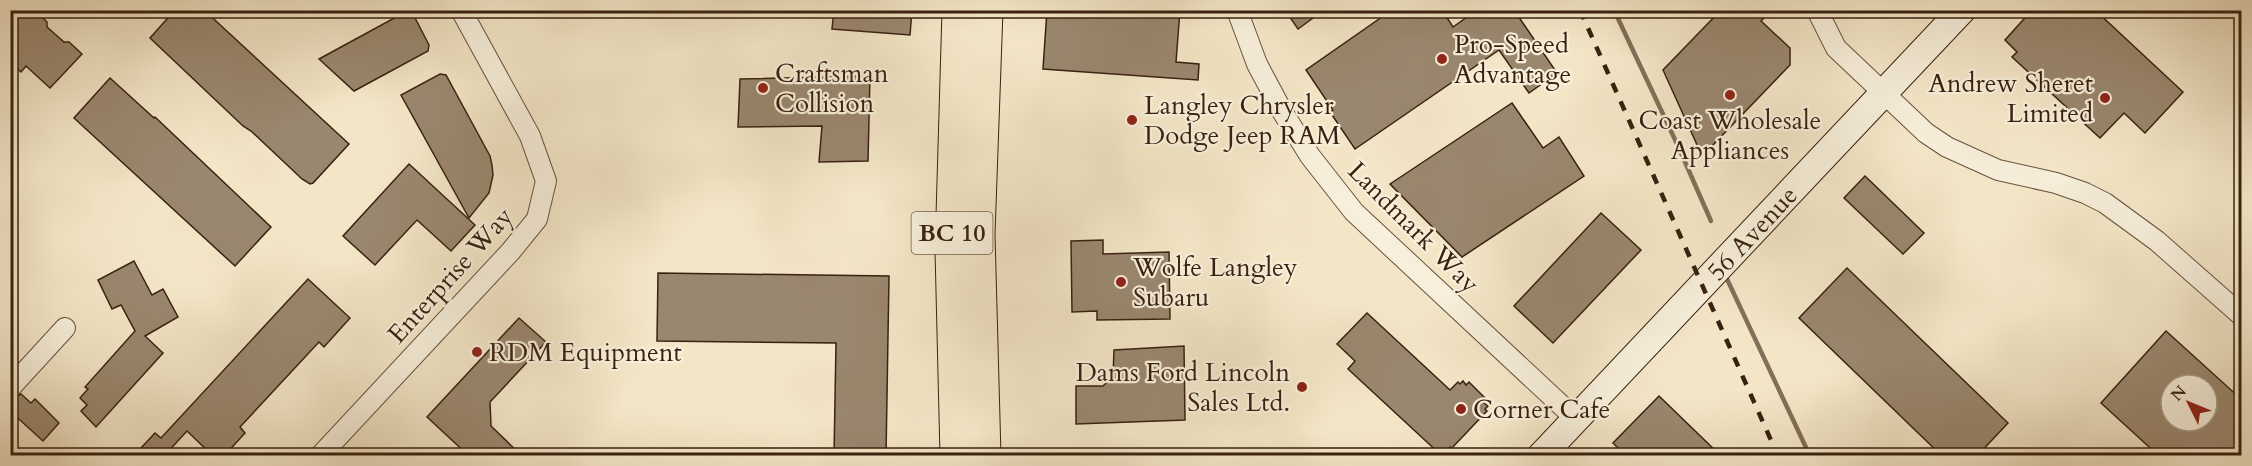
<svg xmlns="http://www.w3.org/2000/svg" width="2252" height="466" font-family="Cardo,serif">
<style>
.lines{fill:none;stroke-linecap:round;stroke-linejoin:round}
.stream{stroke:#836f59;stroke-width:4.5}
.building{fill:#9a876f;stroke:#392110;stroke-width:1.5;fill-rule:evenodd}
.street-casing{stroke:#68523e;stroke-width:22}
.secondary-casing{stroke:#392110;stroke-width:29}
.highway-casing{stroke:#392110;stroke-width:35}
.street{stroke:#f7efdb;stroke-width:20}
.secondary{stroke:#f7efdb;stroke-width:27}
.highway{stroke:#f3e6c7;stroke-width:33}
.rail{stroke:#392110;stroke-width:4.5;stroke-dasharray:10 10;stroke-linecap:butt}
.poi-dot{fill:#8f2418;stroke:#f7efdb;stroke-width:2}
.labels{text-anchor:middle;stroke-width:4.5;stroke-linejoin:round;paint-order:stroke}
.shield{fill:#f7efdb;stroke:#725f4d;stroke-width:1.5}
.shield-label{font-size:24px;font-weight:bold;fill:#392110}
.poi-label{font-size:26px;fill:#392110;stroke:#f7efdb;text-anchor:start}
.street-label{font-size:26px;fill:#392110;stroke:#f7efdb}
</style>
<rect width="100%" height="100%" fill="#f3e6c7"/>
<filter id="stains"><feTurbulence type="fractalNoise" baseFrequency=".00333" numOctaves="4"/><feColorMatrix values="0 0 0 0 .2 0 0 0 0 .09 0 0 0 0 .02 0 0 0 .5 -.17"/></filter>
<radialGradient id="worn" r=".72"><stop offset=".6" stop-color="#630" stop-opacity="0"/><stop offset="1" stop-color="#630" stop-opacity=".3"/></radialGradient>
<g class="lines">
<!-- stream -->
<g class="stream">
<path d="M 1614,10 L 1678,146 L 1711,221"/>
<path d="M 1727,279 L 1810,456"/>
</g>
</g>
<!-- building -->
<g class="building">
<path d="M 10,10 L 35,10 L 47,22 L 47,27 L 64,42 L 69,42 L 82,54 L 50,88 L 26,66 L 21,72 L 10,62 Z"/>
<path d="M 175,10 L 204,10 L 349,144 L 313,183 L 310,184 L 302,179 L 251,131 L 243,126 L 150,38 Z"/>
<path d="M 409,10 L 411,10 L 429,45 L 428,51 L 354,91 L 319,59 Z"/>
<path d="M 834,10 L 912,10 L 910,35 L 832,29 Z"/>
<path d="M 1047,10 L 1180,10 L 1176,62 L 1199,64 L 1198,80 L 1043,69 Z"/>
<path d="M 1285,10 L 1324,10 L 1298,29 Z"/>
<path d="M 1392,10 L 1442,10 L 1453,27 L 1477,10 L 1514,10 L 1557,73 L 1529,93 L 1499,50 L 1355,149 L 1330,112 L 1333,110 L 1306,70 Z"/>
<path d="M 1721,10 L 1772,10 L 1761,21 L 1790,48 L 1790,65 L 1711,147 L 1698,147 L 1663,70 Z"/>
<path d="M 2032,10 L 2095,10 L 2183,92 L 2145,133 L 2124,113 L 2100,138 L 2012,57 L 2017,52 L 2005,40 Z"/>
<path d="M 440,74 L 446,75 L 490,156 L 492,165 L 493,175 L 489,193 L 469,218 L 401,95 Z"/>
<path d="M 870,76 L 868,161 L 819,162 L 822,126 L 738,127 L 740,79 Z"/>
<path d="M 110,78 L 154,118 L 155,117 L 271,227 L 235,266 L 74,118 Z"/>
<path d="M 1512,103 L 1543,148 L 1559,137 L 1584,176 L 1462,257 L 1390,184 Z"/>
<path d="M 409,164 L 475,225 L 451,251 L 417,220 L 375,265 L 343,236 Z"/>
<path d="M 1865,176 L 1924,233 L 1903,254 L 1844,198 Z"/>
<path d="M 1601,213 L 1641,250 L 1553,343 L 1514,306 Z"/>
<path d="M 1103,240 L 1103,254 L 1169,252 L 1170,319 L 1097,320 L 1097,311 L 1072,312 L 1071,241 Z"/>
<path d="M 134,261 L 152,295 L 163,289 L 178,317 L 145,336 L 163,353 L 96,427 L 81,411 L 87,405 L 80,398 L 88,389 L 85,387 L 135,331 L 121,305 L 112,309 L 98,280 Z"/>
<path d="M 1847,268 L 2008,423 L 1977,456 L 1942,456 L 1799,318 Z"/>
<path d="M 658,273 L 889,276 L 886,456 L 834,456 L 836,343 L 657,341 Z"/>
<path d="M 308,279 L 350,318 L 324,347 L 319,342 L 240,427 L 245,433 L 224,456 L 213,456 L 187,431 L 164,456 L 149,456 L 141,448 L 155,433 L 161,438 Z"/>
<path d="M 1367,313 L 1450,390 L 1458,382 L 1460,384 L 1463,381 L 1466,385 L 1469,382 L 1487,400 L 1484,403 L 1488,406 L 1485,409 L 1487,411 L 1451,449 L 1450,447 L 1442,456 L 1348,369 L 1355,361 L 1337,344 Z"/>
<path d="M 519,318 L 546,342 L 490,402 L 491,426 L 522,456 L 469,456 L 427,417 Z"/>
<path d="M 2166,331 L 2241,399 L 2241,447 L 2233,456 L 2159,456 L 2101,403 ZM 2171,385 L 2207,385 L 2207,421 L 2171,421 Z"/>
<path d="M 1184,346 L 1185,420 L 1076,424 L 1076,386 L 1103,386 L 1113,376 L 1114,350 Z"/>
<path d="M 21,394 L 31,403 L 35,399 L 59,423 L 43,441 L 10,411 L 10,400 Z"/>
<path d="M 1659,396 L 1721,456 L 1626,456 L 1613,443 Z"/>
</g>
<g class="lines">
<!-- street casing -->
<g class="street-casing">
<g id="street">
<path d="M 1237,10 L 1257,64 L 1282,111 L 1310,156 L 1354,212 L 1576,419"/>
<path d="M 1817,10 L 1836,48 L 1926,133 L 1947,147 L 1998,170 L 2056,183 L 2085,193 L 2105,203 L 2157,241 L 2242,316"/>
<path d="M 10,388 L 65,328"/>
<path d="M 320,456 L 511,251 L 537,219 L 546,181 L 530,136 L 461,10"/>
</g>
</g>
<!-- secondary casing -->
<g class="secondary-casing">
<path id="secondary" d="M 1541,456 L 1962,10"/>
</g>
<!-- highway casing -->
<g class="highway-casing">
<g id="highway">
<path d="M 957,456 L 952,250 L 959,10"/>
<path d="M 984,456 L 978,234 L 986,10"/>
</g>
</g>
<!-- street -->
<use href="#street" class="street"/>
<!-- secondary -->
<use href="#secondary" class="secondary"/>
<!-- highway -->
<use href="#highway" class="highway"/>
<!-- rail -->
<path class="rail" d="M 1580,10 L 1778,456"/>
</g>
<!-- markers -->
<g class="poi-dot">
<circle cx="1442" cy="59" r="6"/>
<circle cx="763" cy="88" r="6"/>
<circle cx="1730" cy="95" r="6"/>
<circle cx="2105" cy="98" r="6"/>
<circle cx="1132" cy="120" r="6"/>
<circle cx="1121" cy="282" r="6"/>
<circle cx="477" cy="352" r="6"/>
<circle cx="1302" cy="387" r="6"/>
<circle cx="1461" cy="409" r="6"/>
</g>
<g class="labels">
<!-- shield labels -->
<rect class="shield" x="911.5" y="212" width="81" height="42" rx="4.5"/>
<g class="shield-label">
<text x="952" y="241">BC 10</text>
</g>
<!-- poi labels -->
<g class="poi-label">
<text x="1454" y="53">Pro-Speed<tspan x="1454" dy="30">Advantage</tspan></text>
<text x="775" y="82">Craftsman<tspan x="775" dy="30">Collision</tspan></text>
<text x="2093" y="92" text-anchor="end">Andrew Sheret<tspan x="2093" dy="30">Limited</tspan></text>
<text x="1144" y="114">Langley Chrysler<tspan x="1144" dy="30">Dodge Jeep RAM</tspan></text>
<text x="1730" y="129" text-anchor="middle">Coast Wholesale<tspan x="1730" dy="30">Appliances</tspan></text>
<text x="1133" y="276">Wolfe Langley<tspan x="1133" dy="30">Subaru</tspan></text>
<text x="489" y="361">RDM Equipment</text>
<text x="1290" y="381" text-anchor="end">Dams Ford Lincoln<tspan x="1290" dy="30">Sales Ltd.</tspan></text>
<text x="1473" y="418">Corner Cafe</text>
</g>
<!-- street labels -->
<g class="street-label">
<text transform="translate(1414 227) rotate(45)" y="9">Landmark Way</text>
<text transform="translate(1752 233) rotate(-47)" y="9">56 Avenue</text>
<text transform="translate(450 275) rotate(-48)" y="9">Enterprise Way</text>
</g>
</g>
<!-- margin -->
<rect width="2252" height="466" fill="none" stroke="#f3e6c7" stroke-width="36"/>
<rect x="12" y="12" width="2228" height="442" fill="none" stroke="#392110" stroke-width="3"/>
<rect x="18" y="18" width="2216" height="430" fill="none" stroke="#392110" stroke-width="1.5"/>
<!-- north arrow -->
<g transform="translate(2189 403) rotate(313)"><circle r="28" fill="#f7efdb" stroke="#ab9d8a" stroke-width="1.5"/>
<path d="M0-4.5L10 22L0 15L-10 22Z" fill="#8f2418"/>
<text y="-9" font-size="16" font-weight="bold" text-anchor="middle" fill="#392110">N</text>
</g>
<rect width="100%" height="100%" filter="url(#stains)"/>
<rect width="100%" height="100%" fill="url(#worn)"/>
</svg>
